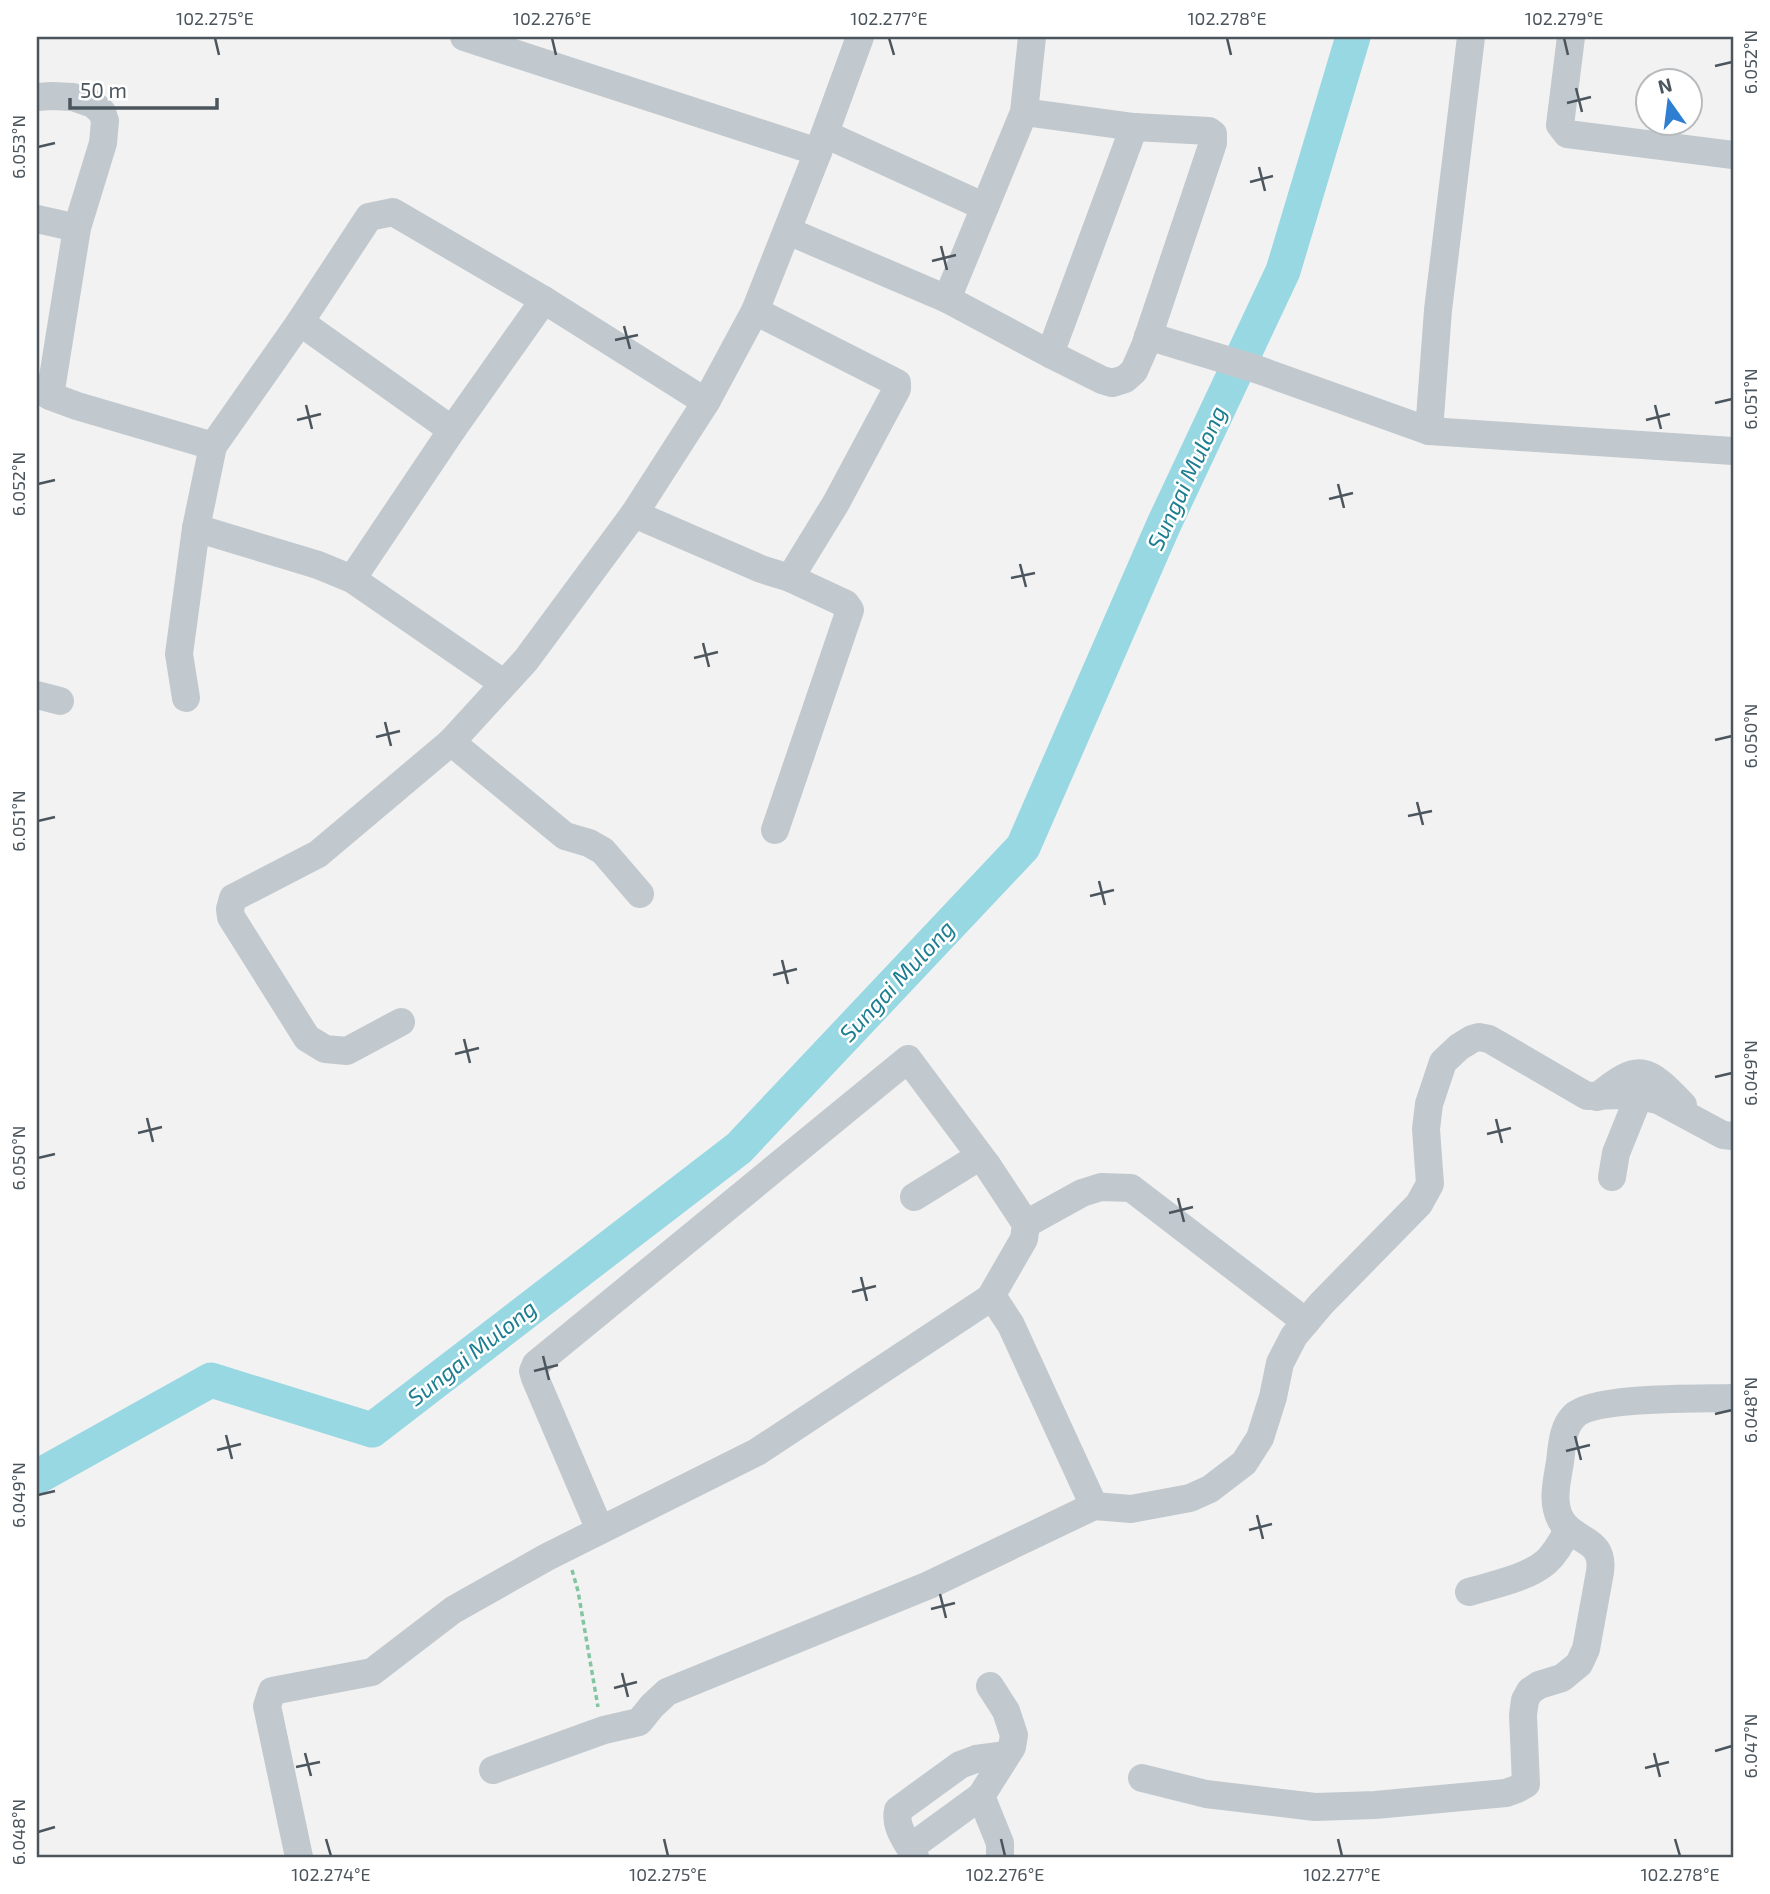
<svg xmlns="http://www.w3.org/2000/svg" width="1770" height="1894" font-family="'Exo 2',sans-serif">
<style>
.lines{fill:none;stroke-linecap:round;stroke-linejoin:round}
.river{stroke:#98d8e3;stroke-width:35}
.path{stroke:#81c6a0;stroke-width:3.5;stroke-dasharray:5 3.5;stroke-linecap:butt}
.minor{stroke:#c1c9ce;stroke-width:28}
.ticks{fill:none;stroke:#4b555d;stroke-width:2.5}
.labels{text-anchor:middle;stroke-width:5;stroke-linejoin:round;paint-order:stroke}
.water-label{font-size:23px;font-style:italic;fill:#1c7e90;stroke:#fff}
.neatline{fill:none;stroke:#4b555d;stroke-width:2.5}
.ticks-label{font-size:18px;text-anchor:middle;fill:#4b555d}
</style>
<rect width="100%" height="100%" fill="#f3f2f2"/>
<g class="lines">
<!-- river -->
<path class="river" d="M 37,1477 L 211,1380 L 372,1430 L 739,1148 L 1023,847 L 1164,524 L 1283,271 L 1353,37"/>
<!-- path -->
<path class="path" d="M 572,1570 L 578,1591 L 598,1707"/>
<!-- minor -->
<g class="minor">
<path d="M 464,37 L 818,152"/>
<path d="M 1571,37 L 1560,125 L 1567,134 L 1733,155"/>
<path d="M 37,97 L 52,96 L 73,97 L 93,104 L 102,112 L 105,121 L 103,143 L 77,228 L 50,396"/>
<path d="M 1024,112 L 1134,127 L 1209,131 L 1213,134 L 1213,143 L 1145,346 L 1134,371 L 1125,379 L 1112,383 L 1102,380 L 1050,354 L 947,299 L 1024,112 L 1032,37"/>
<path d="M 825,134 L 985,207"/>
<path d="M 37,219 L 77,228"/>
<path d="M 788,231 L 947,299"/>
<path d="M 755,311 L 897,383 L 897,389 L 836,503 L 790,578"/>
<path d="M 300,322 L 452,430"/>
<path d="M 1148,336 L 1256,369 L 1429,431 L 1733,451"/>
<path d="M 1050,354 L 1134,127"/>
<path d="M 37,389 L 50,396 L 77,406 L 213,446 L 196,528 L 179,654 L 186,698"/>
<path d="M 1429,431 L 1438,310 L 1471,37"/>
<path d="M 213,446 L 300,322 L 369,217 L 393,212 L 544,300 L 706,402"/>
<path d="M 634,514 L 761,569 L 790,578 L 846,604 L 850,610 L 775,830"/>
<path d="M 196,528 L 318,565 L 352,579 L 503,683"/>
<path d="M 352,579 L 452,430 L 544,300"/>
<path d="M 37,695 L 60,701"/>
<path d="M 451,742 L 565,836 L 589,843 L 603,851 L 640,894"/>
<path d="M 401,1022 L 347,1051 L 325,1049 L 307,1038 L 231,917 L 230,909 L 233,898 L 318,854 L 451,742 L 526,660 L 634,514 L 706,402 L 755,311 L 818,152 L 860,37"/>
<path d="M 1597,1097 C 1640,1061 1647,1068 1683,1105"/>
<path d="M 1612,1177 L 1616,1153 L 1639,1096"/>
<path d="M 914,1197 L 969,1163 L 978,1159 L 987,1165 L 1026,1224 L 1024,1239 L 990,1298"/>
<path d="M 1026,1224 L 1082,1193 L 1101,1187 L 1131,1188 L 1306,1322"/>
<path d="M 600,1530 L 535,1378 L 533,1371 L 536,1364 L 908,1059 L 987,1165"/>
<path d="M 1469,1592 C 1492,1585 1528,1578 1546,1562 C 1556,1553 1562,1541 1568,1530"/>
<path d="M 493,1770 L 604,1730 L 639,1722 L 652,1706 L 667,1692 L 929,1585 L 1094,1506 L 1131,1509 L 1190,1498 L 1210,1489 L 1244,1463 L 1260,1438 L 1273,1397 L 1280,1363 L 1294,1336 L 1321,1304 L 1419,1204 L 1430,1184 L 1426,1129 L 1429,1104 L 1443,1062 L 1459,1047 L 1472,1039 L 1479,1037 L 1489,1039 L 1587,1096 L 1624,1095 L 1639,1096 L 1658,1100 L 1723,1135 L 1733,1136"/>
<path d="M 1142,1778 L 1206,1794 L 1315,1807 L 1375,1805 L 1506,1793 L 1517,1789 L 1526,1784 L 1523,1715 L 1525,1700 L 1530,1691 L 1539,1685 L 1562,1678 L 1579,1664 L 1586,1649 L 1600,1572 C 1605,1537 1574,1543 1561,1520 C 1551,1502 1557,1481 1560,1462 C 1562,1447 1562,1428 1574,1416 C 1594,1396 1701,1399 1733,1398"/>
<path d="M 981,1796 L 1000,1843 L 1000,1857"/>
<path d="M 911,1847 L 981,1796 L 1012,1747 L 1014,1735 L 1006,1711 L 990,1686"/>
<path d="M 299,1857 L 267,1706 L 272,1691 L 372,1672 L 453,1610 L 547,1557 L 757,1452 L 990,1298 L 996,1302 L 1011,1325 L 1094,1506"/>
<path d="M 915,1857 C 908,1842 894,1828 898,1810 L 960,1765 L 976,1759 L 1006,1755"/>
</g>
</g>
<!-- ticks -->
<path class="ticks" d="M 215,38 L 219,55M 552,38 L 556,55M 889,38 L 894,55M 1227,38 L 1231,55M 1564,38 L 1568,55M 1715,66 L 1732,62M 1576,88 L 1582,112M 1567,103 L 1591,97M 38,147 L 55,143M 1259,167 L 1265,191M 1250,182 L 1273,176M 941,246 L 947,270M 932,261 L 956,255M 624,326 L 630,349M 615,340 L 638,335M 1715,403 L 1732,399M 306,405 L 312,429M 1655,405 L 1661,429M 297,420 L 321,414M 1646,420 L 1670,414M 38,484 L 55,480M 1338,484 L 1344,508M 1329,499 L 1353,493M 1020,564 L 1026,587M 1011,578 L 1035,573M 703,643 L 709,667M 694,658 L 718,652M 385,722 L 391,746M 376,737 L 400,731M 1715,740 L 1732,736M 1417,802 L 1423,825M 1408,816 L 1432,811M 38,821 L 55,817M 1099,881 L 1105,905M 1090,896 L 1114,890M 782,960 L 788,984M 773,975 L 797,969M 464,1039 L 470,1063M 455,1054 L 479,1048M 1715,1077 L 1732,1073M 147,1118 L 153,1142M 1496,1119 L 1502,1143M 138,1133 L 162,1127M 1487,1134 L 1511,1128M 38,1158 L 55,1154M 1178,1198 L 1184,1222M 1169,1213 L 1193,1207M 861,1277 L 867,1301M 852,1292 L 876,1286M 543,1356 L 549,1380M 534,1371 L 558,1365M 1715,1414 L 1732,1410M 226,1435 L 232,1459M 1575,1436 L 1581,1460M 217,1450 L 241,1444M 1566,1451 L 1590,1445M 38,1495 L 55,1491M 1257,1515 L 1263,1539M 1249,1530 L 1272,1524M 940,1594 L 946,1618M 931,1609 L 955,1603M 622,1673 L 628,1697M 614,1688 L 637,1682M 1715,1751 L 1732,1746M 305,1753 L 311,1776M 1654,1753 L 1660,1777M 296,1767 L 320,1762M 1645,1768 L 1669,1762M 38,1832 L 55,1827M 326,1839 L 331,1856M 664,1839 L 668,1856M 1001,1839 L 1005,1856M 1338,1839 L 1342,1856M 1675,1839 L 1680,1856"/>
<g class="labels">
<!-- water labels -->
<g class="water-label">
<text transform="translate(1187 478) rotate(-65)" y="8">Sungai Mulong</text>
<text transform="translate(897 981) rotate(-47)" y="8">Sungai Mulong</text>
<text transform="translate(472 1353) rotate(-38)" y="8">Sungai Mulong</text>
</g>
</g>
<!-- border -->
<rect width="1770" height="1894" fill="none" stroke="#ffffff" stroke-width="77"/>
<!-- north arrow -->
<g transform="translate(1669 102) rotate(346)"><circle r="33" fill="#ffffff" stroke="#b7bbbe" stroke-width="2"/>
<path d="M0-5L12 26L0 18L-12 26Z" fill="#2e7fd1"/>
<text y="-10" font-size="19" font-weight="bold" text-anchor="middle" fill="#4b555d">N</text>
</g>
<!-- scale -->
<path d="M70 98v10h147v-10" fill="none" stroke="#4b555d" stroke-width="3.5"/>
<text x="80" y="98" font-size="21" fill="#4b555d" stroke="#ffffff" stroke-width="5" paint-order="stroke">50 m</text>
<rect x="38" y="38" width="1694" height="1818" class="neatline"/>
<g class="ticks-label">
<text x="215" y="25">102.275°E</text>
<text x="552" y="25">102.276°E</text>
<text x="889" y="25">102.277°E</text>
<text x="1227" y="25">102.278°E</text>
<text x="1564" y="25">102.279°E</text>
<text transform="translate(1751 62) rotate(-90)" y="6">6.052°N</text>
<text transform="translate(19 147) rotate(-90)" y="6">6.053°N</text>
<text transform="translate(1751 399) rotate(-90)" y="6">6.051°N</text>
<text transform="translate(19 484) rotate(-90)" y="6">6.052°N</text>
<text transform="translate(1751 736) rotate(-90)" y="6">6.050°N</text>
<text transform="translate(19 821) rotate(-90)" y="6">6.051°N</text>
<text transform="translate(1751 1073) rotate(-90)" y="6">6.049°N</text>
<text transform="translate(19 1158) rotate(-90)" y="6">6.050°N</text>
<text transform="translate(1751 1410) rotate(-90)" y="6">6.048°N</text>
<text transform="translate(19 1495) rotate(-90)" y="6">6.049°N</text>
<text transform="translate(1751 1746) rotate(-90)" y="6">6.047°N</text>
<text transform="translate(19 1832) rotate(-90)" y="6">6.048°N</text>
<text x="331" y="1881">102.274°E</text>
<text x="668" y="1881">102.275°E</text>
<text x="1005" y="1881">102.276°E</text>
<text x="1342" y="1881">102.277°E</text>
<text x="1680" y="1881">102.278°E</text>
</g>
</svg>
